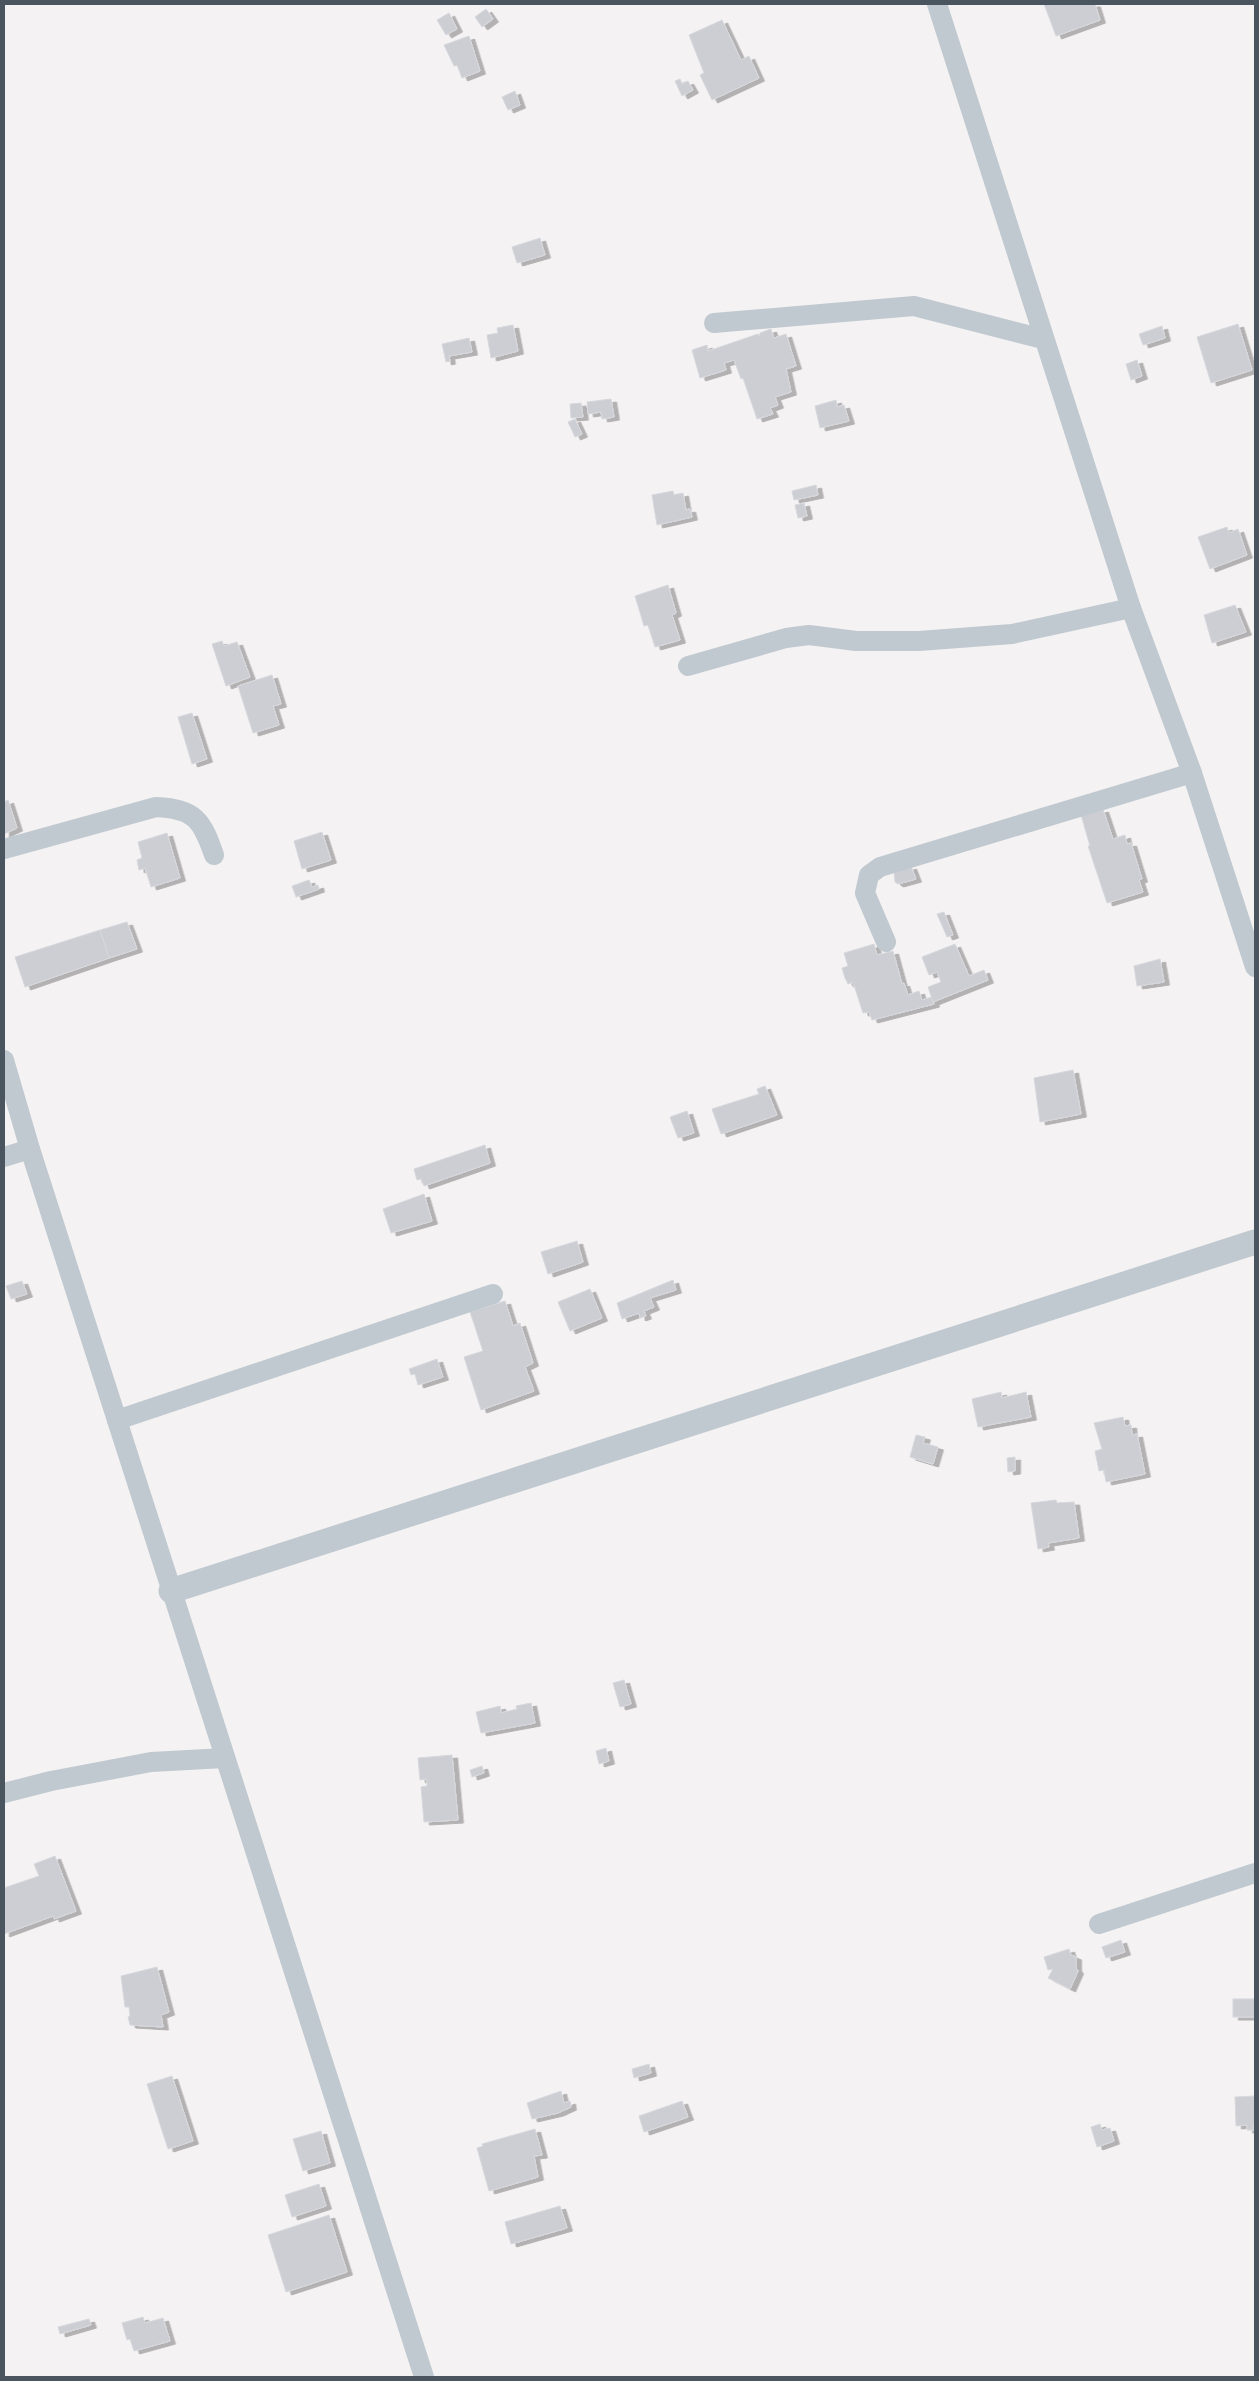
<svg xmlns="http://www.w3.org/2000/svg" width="1259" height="2381" font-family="Raleway,sans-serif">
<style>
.building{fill:#ccced4;stroke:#d6d8dd;filter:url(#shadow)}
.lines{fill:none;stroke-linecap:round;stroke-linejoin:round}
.minor{stroke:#c0c9d0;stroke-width:20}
.tertiary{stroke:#c0c9d0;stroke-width:25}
</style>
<defs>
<filter id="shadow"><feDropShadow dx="5.5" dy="3" stdDeviation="0" flood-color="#0004"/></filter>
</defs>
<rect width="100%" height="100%" fill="#f4f2f2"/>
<!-- building -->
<g class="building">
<path d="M 1044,4 L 1095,4 L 1100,20 L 1056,36 Z"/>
<path d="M 486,9 L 493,19 L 482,27 L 475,17 Z"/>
<path d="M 449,13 L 457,29 L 446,35 L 437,20 Z"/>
<path d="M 722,20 L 741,60 L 749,56 L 759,78 L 712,100 L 700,75 L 704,73 L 689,35 Z"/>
<path d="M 469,36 L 480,71 L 462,78 L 457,65 L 454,66 L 444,45 Z"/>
<path d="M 680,79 L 682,84 L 688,81 L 693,90 L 682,96 L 675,81 Z"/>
<path d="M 515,91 L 520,105 L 508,110 L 502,97 Z"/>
<path d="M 540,238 L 545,255 L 517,263 L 512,247 Z"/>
<path d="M 1238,324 L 1252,370 L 1211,383 L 1197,337 Z"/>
<path d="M 513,325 L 518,351 L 491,358 L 487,335 L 498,333 L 497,328 Z"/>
<path d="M 1162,326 L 1165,338 L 1143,345 L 1139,334 Z"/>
<path d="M 771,329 L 774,338 L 786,334 L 796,366 L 786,369 L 791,392 L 775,397 L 778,405 L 770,408 L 773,414 L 757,419 L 743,378 L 741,379 L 734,360 L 724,363 L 726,370 L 700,378 L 692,350 L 707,345 L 708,351 L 758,334 L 759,336 L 760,333 Z"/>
<path d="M 469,338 L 472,352 L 449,356 L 450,361 L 446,362 L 442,344 Z"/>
<path d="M 1137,360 L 1142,376 L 1131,380 L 1126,364 Z"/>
<path d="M 611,399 L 614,417 L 602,419 L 601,412 L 588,414 L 587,402 Z"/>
<path d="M 836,400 L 837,407 L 844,405 L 849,421 L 820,428 L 815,406 Z"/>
<path d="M 581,403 L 583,417 L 571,418 L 570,404 Z"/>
<path d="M 575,419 L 582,434 L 575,437 L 568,422 Z"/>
<path d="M 816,485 L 818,495 L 794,500 L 792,491 Z"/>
<path d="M 673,491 L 674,495 L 683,493 L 686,510 L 690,509 L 692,517 L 657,525 L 652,495 Z"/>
<path d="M 804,503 L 807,516 L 798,518 L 795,505 Z"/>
<path d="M 1227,527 L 1229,533 L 1238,529 L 1247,555 L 1210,569 L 1198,537 Z"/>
<path d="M 668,585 L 676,613 L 672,615 L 680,640 L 655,647 L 648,625 L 644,626 L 635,596 Z"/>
<path d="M 1235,605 L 1246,632 L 1212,643 L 1204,615 Z"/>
<path d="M 222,641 L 224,646 L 237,642 L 250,677 L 226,686 L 212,644 Z"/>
<path d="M 272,675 L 281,704 L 273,706 L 279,725 L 253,733 L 238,686 Z"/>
<path d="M 192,713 L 207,759 L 192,764 L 178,717 Z"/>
<path d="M 8,800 L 17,828 L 4,834 L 4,802 Z"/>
<path d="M 1103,809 L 1113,839 L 1125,835 L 1127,844 L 1131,843 L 1142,879 L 1139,880 L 1143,892 L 1107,903 L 1088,846 L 1090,846 L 1081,815 Z"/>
<path d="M 322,832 L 331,860 L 302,869 L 294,841 Z"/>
<path d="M 167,833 L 180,878 L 151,887 L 145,868 L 139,870 L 137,860 L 142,858 L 138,842 Z"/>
<path d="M 911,866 L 916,879 L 898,884 L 895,882 L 894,872 Z"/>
<path d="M 309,880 L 312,887 L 318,885 L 319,889 L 296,897 L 292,886 Z"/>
<path d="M 944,912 L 953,935 L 947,937 L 937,914 Z"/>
<path d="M 127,922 L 137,949 L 109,958 L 100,930 Z"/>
<path d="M 100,930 L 109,958 L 25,987 L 15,957 Z"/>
<path d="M 874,944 L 877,955 L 893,951 L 902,984 L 904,983 L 908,995 L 919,991 L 922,1000 L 932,997 L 934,1004 L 872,1020 L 869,1012 L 863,1013 L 853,982 L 848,984 L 845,978 L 842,968 L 848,966 L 844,953 Z"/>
<path d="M 955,944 L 969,976 L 984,970 L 988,980 L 933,1002 L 928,987 L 941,982 L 937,972 L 929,975 L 922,957 Z"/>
<path d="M 1160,959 L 1164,982 L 1137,986 L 1134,966 Z"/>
<path d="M 1073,1070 L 1081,1114 L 1040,1122 L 1034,1078 Z"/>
<path d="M 765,1086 L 777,1115 L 721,1134 L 712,1109 L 759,1094 L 757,1089 Z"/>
<path d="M 687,1111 L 694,1133 L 678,1138 L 670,1117 Z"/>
<path d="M 485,1145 L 490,1163 L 424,1186 L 421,1179 L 417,1180 L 414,1169 Z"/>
<path d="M 424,1194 L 432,1221 L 391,1233 L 383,1209 Z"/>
<path d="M 577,1241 L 583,1262 L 548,1274 L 541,1252 Z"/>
<path d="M 673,1280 L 676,1290 L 650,1298 L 654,1307 L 644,1311 L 646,1316 L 640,1318 L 639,1313 L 622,1319 L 617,1303 Z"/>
<path d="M 22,1281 L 27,1294 L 11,1299 L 6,1286 Z"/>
<path d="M 590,1289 L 602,1318 L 570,1331 L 558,1302 Z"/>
<path d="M 505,1301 L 513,1326 L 520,1323 L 533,1363 L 525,1367 L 534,1391 L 481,1410 L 464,1357 L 483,1351 L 470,1312 Z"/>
<path d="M 437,1359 L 443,1377 L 418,1385 L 415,1374 L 411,1375 L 409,1369 Z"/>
<path d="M 1001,1392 L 1002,1398 L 1026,1392 L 1031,1417 L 978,1427 L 972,1399 Z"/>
<path d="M 1123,1417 L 1125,1426 L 1131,1425 L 1132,1435 L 1137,1434 L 1145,1474 L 1106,1482 L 1104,1470 L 1099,1471 L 1095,1451 L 1102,1449 L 1094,1423 Z"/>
<path d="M 916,1435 L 925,1437 L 923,1443 L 938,1447 L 933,1464 L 910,1457 Z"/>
<path d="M 1015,1457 L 1015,1471 L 1008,1472 L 1007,1458 Z"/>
<path d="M 1056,1500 L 1057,1503 L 1074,1502 L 1079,1538 L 1048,1543 L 1049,1547 L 1038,1549 L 1031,1503 Z"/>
<path d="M 624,1680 L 631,1704 L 620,1707 L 613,1683 Z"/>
<path d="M 531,1703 L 535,1723 L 481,1733 L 476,1712 L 500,1706 L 501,1713 L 517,1709 L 516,1706 Z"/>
<path d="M 606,1748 L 609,1761 L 599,1764 L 596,1751 Z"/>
<path d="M 452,1755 L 458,1820 L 424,1822 L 421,1787 L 427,1786 L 427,1779 L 420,1780 L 418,1758 Z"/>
<path d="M 482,1766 L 484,1773 L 472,1777 L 470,1770 Z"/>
<path d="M 55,1856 L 76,1911 L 54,1919 L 53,1916 L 4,1934 L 4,1888 L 39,1876 L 34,1864 Z"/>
<path d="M 1121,1940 L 1125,1952 L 1106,1958 L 1102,1947 Z"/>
<path d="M 1069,1949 L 1071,1955 L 1076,1957 L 1076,1968 L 1078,1971 L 1070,1989 L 1048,1978 L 1053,1969 L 1048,1970 L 1044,1957 Z"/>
<path d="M 157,1967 L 169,2012 L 161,2015 L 163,2027 L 130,2025 L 128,2017 L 130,2016 L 129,2007 L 125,2007 L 121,1976 Z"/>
<rect x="1233" y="1999" width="22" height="18"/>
<path d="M 649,2064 L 651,2073 L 634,2078 L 632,2069 Z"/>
<path d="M 172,2076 L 193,2141 L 168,2149 L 147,2084 Z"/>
<path d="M 561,2091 L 564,2103 L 570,2101 L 571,2107 L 558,2113 L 532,2119 L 527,2103 Z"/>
<path d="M 1255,2096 L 1255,2124 L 1253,2125 L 1254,2130 L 1247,2130 L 1247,2125 L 1236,2126 L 1235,2097 Z"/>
<path d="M 682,2101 L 688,2117 L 644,2132 L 639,2116 Z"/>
<path d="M 1100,2124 L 1102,2130 L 1110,2128 L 1114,2141 L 1097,2147 L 1091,2127 Z"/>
<path d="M 535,2129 L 542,2155 L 534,2156 L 538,2177 L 489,2191 L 477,2148 L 483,2146 L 482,2144 Z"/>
<path d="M 321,2131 L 330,2163 L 303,2171 L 293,2139 Z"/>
<path d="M 319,2184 L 326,2206 L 292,2217 L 285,2195 Z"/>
<path d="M 560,2206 L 567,2228 L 511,2244 L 505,2222 Z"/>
<path d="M 329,2215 L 347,2272 L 286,2292 L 268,2235 Z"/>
<path d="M 143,2317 L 145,2323 L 163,2318 L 170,2341 L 134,2351 L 130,2339 L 127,2340 L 122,2323 Z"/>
<path d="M 89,2319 L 91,2325 L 60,2334 L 58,2327 Z"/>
</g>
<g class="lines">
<!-- minor -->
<g class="minor">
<path d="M 937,4 L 1131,608 L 1192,773 L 1255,967"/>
<path d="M 714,323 L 914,306 L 1043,339"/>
<path d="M 688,666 L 786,638 L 809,635 L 856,641 L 919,641 L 1012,634 L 1131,608"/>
<path d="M 4,849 L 156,807 C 195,809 202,820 214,855"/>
<path d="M 886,942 L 865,893 L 869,875 L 880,867 L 1192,773"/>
<path d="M 4,1060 L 30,1149 L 424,2377"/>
<path d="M 4,1157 L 30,1149"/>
<path d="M 117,1420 L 493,1294"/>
<path d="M 4,1793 L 51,1781 L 151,1762 L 225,1758"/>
<path d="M 1099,1924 L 1255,1873"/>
</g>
<!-- tertiary -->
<path class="tertiary" d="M 171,1591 L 1255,1242"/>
</g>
<!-- border -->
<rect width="1259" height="2381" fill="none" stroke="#4a555f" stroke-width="10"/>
</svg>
